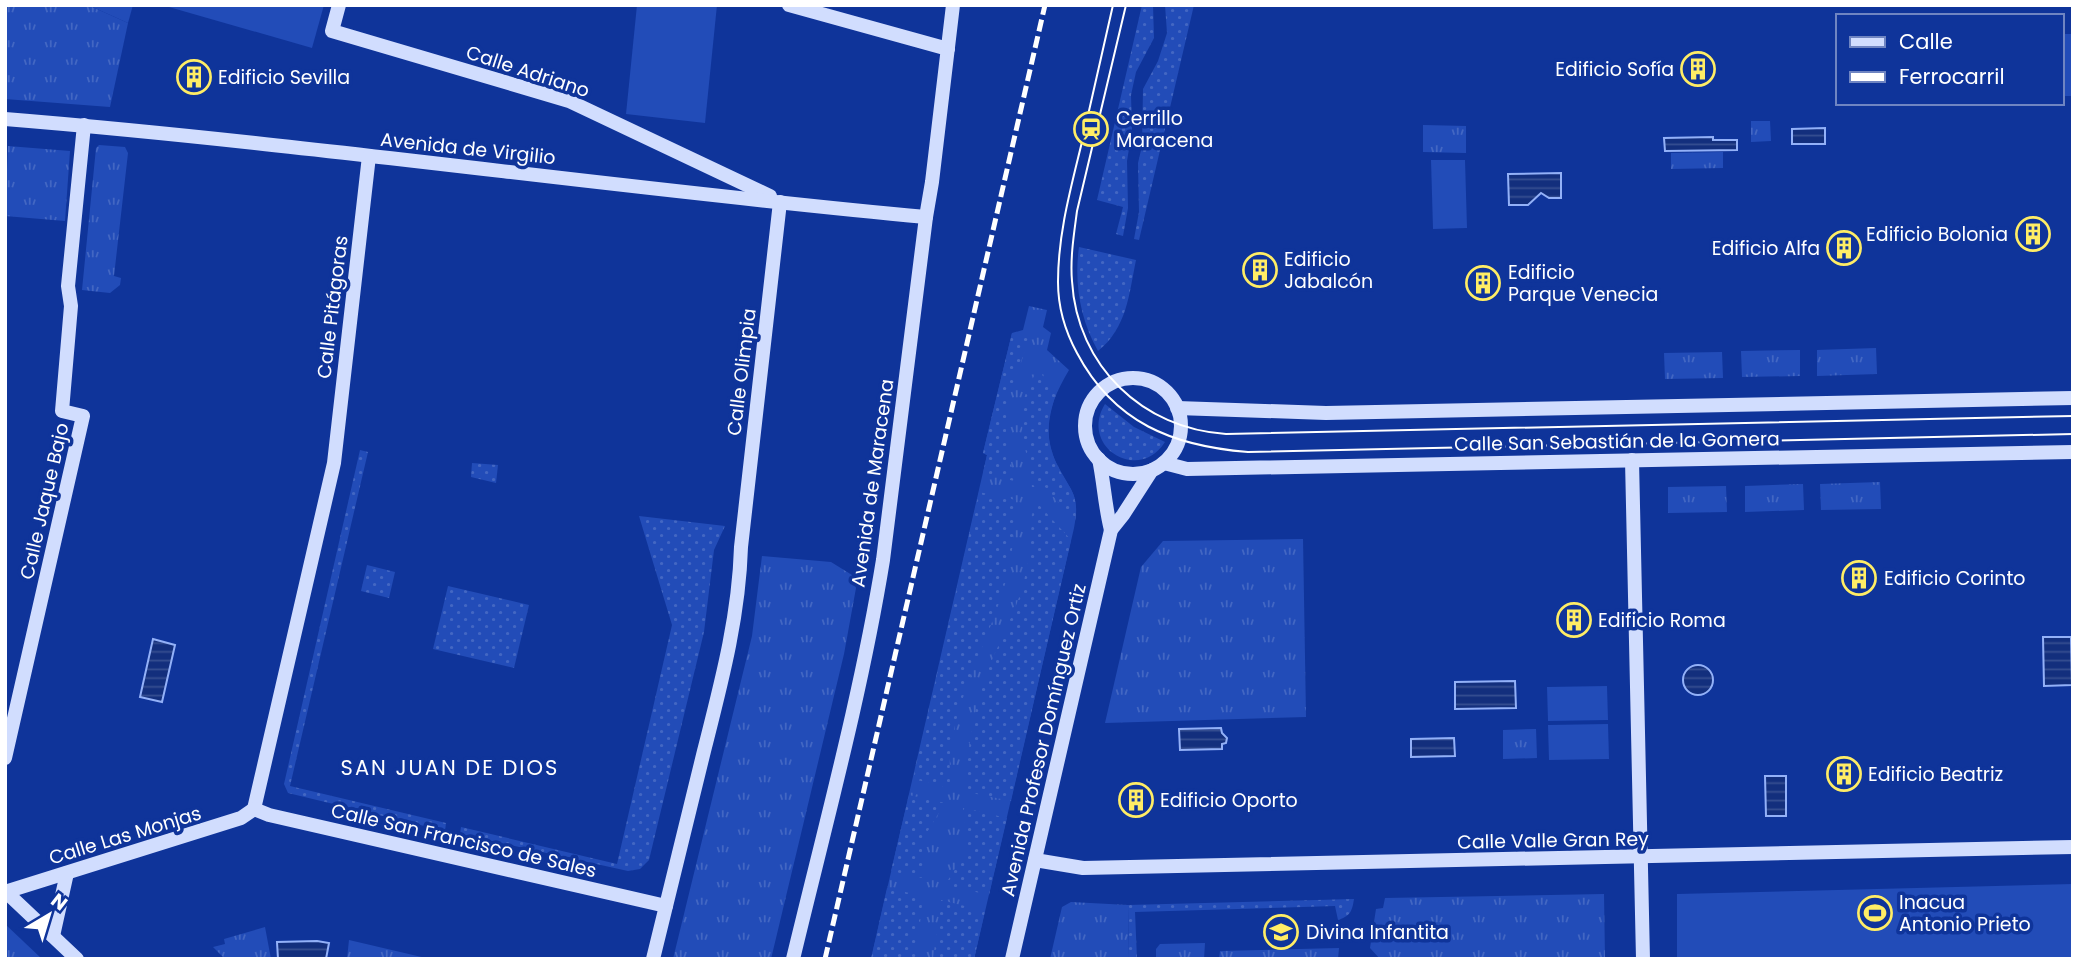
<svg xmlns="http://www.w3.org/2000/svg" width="2078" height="964" font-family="Poppins,sans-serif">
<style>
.grass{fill:url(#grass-tufts)}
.garden{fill:url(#garden-dots)}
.pitch{fill:#224cb8}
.water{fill:url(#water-rules);stroke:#93b1f8;stroke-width:2}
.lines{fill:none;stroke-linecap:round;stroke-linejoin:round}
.secondary{stroke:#d1ddfe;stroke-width:14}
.tram{stroke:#fff;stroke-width:2}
.rail{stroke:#fff;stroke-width:5;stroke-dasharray:12 5;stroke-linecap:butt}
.labels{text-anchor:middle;stroke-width:7;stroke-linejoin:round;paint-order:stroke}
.poi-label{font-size:19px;fill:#fff;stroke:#0f349a;text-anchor:start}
.street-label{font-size:19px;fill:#fff;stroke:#0f349a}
.neighbourhood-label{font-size:21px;letter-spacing:2px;fill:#fff;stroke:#0f349a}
</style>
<defs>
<pattern id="grass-tufts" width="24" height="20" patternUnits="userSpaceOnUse" patternTransform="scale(1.75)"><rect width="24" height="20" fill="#224cb8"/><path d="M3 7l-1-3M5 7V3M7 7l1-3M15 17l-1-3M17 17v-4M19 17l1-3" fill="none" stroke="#4367c3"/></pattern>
<pattern id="garden-dots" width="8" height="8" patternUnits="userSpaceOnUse" patternTransform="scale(1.75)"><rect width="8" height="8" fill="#224cb8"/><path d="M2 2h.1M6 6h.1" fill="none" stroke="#4367c3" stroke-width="1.8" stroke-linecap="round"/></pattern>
<pattern id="water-rules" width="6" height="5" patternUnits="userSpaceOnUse" patternTransform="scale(1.75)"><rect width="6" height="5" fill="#132f7d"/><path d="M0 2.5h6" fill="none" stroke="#364e90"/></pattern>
</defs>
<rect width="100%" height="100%" fill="#0f349a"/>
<!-- grass -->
<g class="grass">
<path d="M 5,5 L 88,5 L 128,23 L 110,107 L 5,99 Z"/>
<path d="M 1751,121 L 1770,121 L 1771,141 L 1751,142 Z"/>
<path d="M 1423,125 L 1466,126 L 1466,153 L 1423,152 Z"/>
<path d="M 99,145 L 125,147 L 128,153 L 114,276 L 121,278 L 120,285 L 110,293 L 82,290 L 96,148 Z"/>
<path d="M 8,146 L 70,151 L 65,221 L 5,216 Z"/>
<path d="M 1723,152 L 1723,168 L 1671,169 L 1671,153 Z"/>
<path d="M 1029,306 L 1047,310 L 1043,327 L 1051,333 L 1047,350 L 1069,370 C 1050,402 1039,432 1059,468 C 1073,494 1080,497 1074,528 L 974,959 L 871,959 L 987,455 L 983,453 L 1012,333 L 1023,330 Z"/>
<path d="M 1876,348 L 1877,374 L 1817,376 L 1817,350 Z"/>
<path d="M 1800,350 L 1800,376 L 1742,377 L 1741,351 Z"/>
<path d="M 1722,352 L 1723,378 L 1665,379 L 1664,353 Z"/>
<path d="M 1880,482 L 1881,509 L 1821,510 L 1820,484 Z"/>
<path d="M 1803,484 L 1804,510 L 1745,512 L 1745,486 Z"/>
<path d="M 1726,486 L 1727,512 L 1668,513 L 1668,487 Z"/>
<path d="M 1303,539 L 1306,717 L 1105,723 L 1141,567 L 1163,541 Z"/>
<path d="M 762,556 L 831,562 L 852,575 L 856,588 L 844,654 L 771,959 L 673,959 L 752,636 Z"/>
<path d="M 1536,729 L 1537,758 L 1503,759 L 1503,730 Z"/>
<path d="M 1604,894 L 1605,959 L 1380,959 L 1370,948 L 1376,909 L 1383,908 L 1385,898 Z"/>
<path d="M 1071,902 L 1128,905 L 1129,959 L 1050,959 L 1062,907 Z"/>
<path d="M 5,924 L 42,959 L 5,959 Z"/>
<path d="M 265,927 L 271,959 L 225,959 L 213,947 L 225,944 L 224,939 Z"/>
<path d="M 349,940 L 430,959 L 347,959 Z"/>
<path d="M 1205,943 L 1204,959 L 1156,959 L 1156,949 L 1160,944 Z"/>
<path d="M 1339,948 L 1338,959 L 1219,959 L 1220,951 Z"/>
</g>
<!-- garden -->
<g class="garden">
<path d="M 1142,5 L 1153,5 L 1154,38 L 1136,72 L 1131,95 L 1132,130 L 1127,161 L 1128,208 L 1123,236 L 1116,234 L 1123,207 L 1097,200 Z"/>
<path d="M 1165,5 L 1194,5 L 1139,240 L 1134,239 L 1139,212 L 1138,163 L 1142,146 L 1143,89 L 1158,61 L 1167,33 Z"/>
<path d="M 1079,247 L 1136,260 C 1129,294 1127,328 1098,351 C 1080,319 1074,283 1079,247 Z"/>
<path d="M 1012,333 L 1029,338 L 1007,403 L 1006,431 L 1014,481 L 983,473 L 987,455 L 983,453 Z"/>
<path d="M 1037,370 L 1057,390 C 1048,419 1044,436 1057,465 C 1068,489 1079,490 1075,521 L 1045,487 L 1032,487 C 1029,462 1018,426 1023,402 C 1026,391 1032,380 1037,370 Z"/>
<path d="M 1105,404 L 1134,427 L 1165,442 C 1138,484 1079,446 1105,404 Z"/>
<path d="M 360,450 L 368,452 L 290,786 L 446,823 L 445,831 L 288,793 L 284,784 Z"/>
<path d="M 472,463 L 498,465 L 496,483 L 471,477 Z"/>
<path d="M 979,492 L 1016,500 C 1015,536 1011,572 998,606 C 981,654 960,693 951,745 C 949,759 950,774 950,788 L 913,779 Z"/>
<path d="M 1033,505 L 1040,506 L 1071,540 L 1011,801 L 967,792 C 966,746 974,708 990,665 C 1001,638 1015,613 1023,585 C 1030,559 1031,532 1033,505 Z"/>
<path d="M 639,516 L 725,526 L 714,550 L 704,632 L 649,860 L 640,869 L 628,871 L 460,834 L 461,827 L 617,864 L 672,625 Z"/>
<path d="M 367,565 L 395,572 L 389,598 L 361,591 Z"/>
<path d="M 448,586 L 529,605 L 514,668 L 433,649 Z"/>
<path d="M 909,795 L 945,803 L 921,842 L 926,879 L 891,871 Z"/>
<path d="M 963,808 L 1007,818 L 989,895 L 945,885 L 968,848 Z"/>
<path d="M 887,888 L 923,896 L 916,959 L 871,959 Z"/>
<path d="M 1354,899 C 1352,912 1350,916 1338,920 L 1335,906 L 1135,912 L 1137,959 L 1129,959 L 1128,905 Z"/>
<path d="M 941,900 L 985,911 L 974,959 L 933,959 Z"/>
</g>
<!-- pitch -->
<g class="pitch">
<path d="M 88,5 L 133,5 L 128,23 Z"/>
<path d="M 162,5 L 324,5 L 312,48 Z"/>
<path d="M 637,5 L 717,5 L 705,123 L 626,114 Z"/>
<rect x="2062" y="34" width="11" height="62"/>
<path d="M 1431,160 L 1465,160 L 1467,228 L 1433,229 Z"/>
<path d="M 1607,686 L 1608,720 L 1548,721 L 1547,687 Z"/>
<path d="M 1608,724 L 1609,759 L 1549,760 L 1548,725 Z"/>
<path d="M 2073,884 L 2073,959 L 1677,959 L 1677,894 Z"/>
</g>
<!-- water -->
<g class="water">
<path d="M 1825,128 L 1825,144 L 1792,144 L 1792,129 Z"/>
<path d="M 1713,137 L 1713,140 L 1737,140 L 1737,150 L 1665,151 L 1664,138 Z"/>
<path d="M 1561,173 L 1561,198 L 1549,198 L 1541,193 L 1528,205 L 1509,205 L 1508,174 Z"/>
<path d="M 2071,637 L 2072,685 L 2044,686 L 2043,637 Z"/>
<path d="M 153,639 L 175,645 L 162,702 L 140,697 Z"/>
<circle cx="1698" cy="680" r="15"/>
<path d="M 1515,681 L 1516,708 L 1455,709 L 1455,682 Z"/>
<path d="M 1221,728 L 1222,733 L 1227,738 L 1226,743 L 1222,744 L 1222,749 L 1180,750 L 1179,729 Z"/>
<path d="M 1454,738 L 1455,756 L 1411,757 L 1411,739 Z"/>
<path d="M 1765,776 L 1786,776 L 1786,816 L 1766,816 Z"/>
<path d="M 317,941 L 329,943 L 326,959 L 278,959 L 277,942 Z"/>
</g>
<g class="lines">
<!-- secondary -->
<g class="secondary">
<path d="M 339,5 L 332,31 L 569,101 L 770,196"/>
<path d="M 789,5 L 948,49"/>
<path d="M 5,119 C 313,144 619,189 926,217"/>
<circle cx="1133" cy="426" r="48"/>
<path d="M 1177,408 L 1326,413 L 2073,398"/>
<path d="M 1099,459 C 1104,483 1105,507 1111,530"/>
<path d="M 1632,460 L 1643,959"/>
<path d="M 1164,463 L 1187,469 L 2073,452"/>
<path d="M 5,758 L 83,416 L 62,411 L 71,306 L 68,286 L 84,125"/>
<path d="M 254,809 L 334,463 L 369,156"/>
<path d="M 254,809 L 269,815 L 666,906"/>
<path d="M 1035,860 L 1083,868 L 2073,847"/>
<path d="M 5,892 L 241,818 L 254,809"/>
<path d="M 6,892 L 77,959"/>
<path d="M 53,936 L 67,873"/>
<path d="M 653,959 C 670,890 687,820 704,751 C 721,684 739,617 741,547 L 780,202"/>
<path d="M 793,959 C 825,826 861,695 883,560 L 926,217 L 932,182 L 953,5"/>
<path d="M 1012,959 L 1111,530 L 1123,515 L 1152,470"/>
</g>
<!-- tram -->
<g class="tram">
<path d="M 1113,5 C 1102,52 1092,99 1081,146 C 1070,191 1058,235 1058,282 C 1058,308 1065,331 1077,353 C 1114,423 1173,446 1248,452 L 2073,434"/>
<path d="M 1126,5 L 1077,211 C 1074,234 1070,258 1072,281 C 1077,366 1143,429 1226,434 L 2073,416"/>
</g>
<!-- rail -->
<path class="rail" d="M 825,959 L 1045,5"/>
</g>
<!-- icons -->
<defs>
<g id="building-ring" transform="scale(1.75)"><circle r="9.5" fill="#0f349a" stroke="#ffed65" stroke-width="1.5"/><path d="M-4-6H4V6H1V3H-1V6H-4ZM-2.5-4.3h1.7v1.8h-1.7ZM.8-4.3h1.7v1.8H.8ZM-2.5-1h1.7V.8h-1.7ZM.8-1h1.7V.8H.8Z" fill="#ffed65"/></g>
<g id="station-ring" transform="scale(1.75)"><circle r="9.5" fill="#0f349a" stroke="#ffed65" stroke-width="1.5"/><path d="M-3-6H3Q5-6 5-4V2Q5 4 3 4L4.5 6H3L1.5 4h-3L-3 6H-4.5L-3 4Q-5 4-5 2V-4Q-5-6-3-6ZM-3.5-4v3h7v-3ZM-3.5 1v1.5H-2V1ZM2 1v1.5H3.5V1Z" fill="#ffed65"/></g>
<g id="stadium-ring" transform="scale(1.75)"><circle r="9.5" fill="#0f349a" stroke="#ffed65" stroke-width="1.5"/><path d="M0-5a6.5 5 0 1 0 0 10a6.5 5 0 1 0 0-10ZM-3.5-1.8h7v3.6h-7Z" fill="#ffed65"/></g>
<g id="school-ring" transform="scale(1.75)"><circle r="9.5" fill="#0f349a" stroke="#ffed65" stroke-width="1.5"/><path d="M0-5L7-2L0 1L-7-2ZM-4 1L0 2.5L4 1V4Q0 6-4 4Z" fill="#ffed65"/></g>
</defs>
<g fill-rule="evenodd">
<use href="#building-ring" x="1698" y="69"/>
<use href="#building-ring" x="194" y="77"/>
<use href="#station-ring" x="1091" y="129"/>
<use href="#building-ring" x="2033" y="234"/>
<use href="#building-ring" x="1844" y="248"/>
<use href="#building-ring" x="1260" y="270"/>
<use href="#building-ring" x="1483" y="283"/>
<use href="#building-ring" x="1859" y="578"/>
<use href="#building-ring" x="1574" y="620"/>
<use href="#building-ring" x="1844" y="774"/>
<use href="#building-ring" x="1136" y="800"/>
<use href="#stadium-ring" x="1875" y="913"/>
<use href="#school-ring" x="1281" y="932"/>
</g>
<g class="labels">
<!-- poi labels -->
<g class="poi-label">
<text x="1674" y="76" text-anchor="end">Edificio Sofía</text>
<text x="218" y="84">Edificio Sevilla</text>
<text x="1116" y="125">Cerrillo<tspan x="1116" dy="22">Maracena</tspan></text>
<text x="2008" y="241" text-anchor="end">Edificio Bolonia</text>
<text x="1820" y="255" text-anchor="end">Edificio Alfa</text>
<text x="1284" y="266">Edificio<tspan x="1284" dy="22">Jabalcón</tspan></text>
<text x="1508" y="279">Edificio<tspan x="1508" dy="22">Parque Venecia</tspan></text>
<text x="1884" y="585">Edificio Corinto</text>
<text x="1598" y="627">Edificio Roma</text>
<text x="1868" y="781">Edificio Beatriz</text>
<text x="1160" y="807">Edificio Oporto</text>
<text x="1899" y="909">Inacua<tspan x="1899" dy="22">Antonio Prieto</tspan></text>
<text x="1306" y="939">Divina Infantita</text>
</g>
<!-- street labels -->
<g class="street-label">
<text transform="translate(528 71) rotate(18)" y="7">Calle Adriano</text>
<text transform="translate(468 148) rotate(6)" y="7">Avenida de Virgilio</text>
<text transform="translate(332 307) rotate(-83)" y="7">Calle Pitágoras</text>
<text transform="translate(741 372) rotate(-83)" y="7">Calle Olimpia</text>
<text transform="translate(1617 441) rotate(-1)" y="7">Calle San Sebastián de la Gomera</text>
<text transform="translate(872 483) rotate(-82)" y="7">Avenida de Maracena</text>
<text transform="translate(44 501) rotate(-77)" y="7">Calle Jaque Bajo</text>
<text transform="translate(1043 740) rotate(-77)" y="7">Avenida Profesor Domínguez Ortiz</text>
<text transform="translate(125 835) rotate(-17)" y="7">Calle Las Monjas</text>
<text transform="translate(464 840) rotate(13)" y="7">Calle San Francisco de Sales</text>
<text transform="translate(1553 840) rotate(-1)" y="7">Calle Valle Gran Rey</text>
</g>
<!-- neighbourhood labels -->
<g class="neighbourhood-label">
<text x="450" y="775">SAN JUAN DE DIOS</text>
</g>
</g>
<!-- border -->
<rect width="2078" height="964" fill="none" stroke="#ffffff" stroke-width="14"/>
<!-- legend -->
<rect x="1836" y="14" width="228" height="91" fill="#0f349a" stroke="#6f85c2" stroke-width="2"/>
<rect x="1850" y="37" width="35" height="10" fill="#d1ddfe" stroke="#6f85c2" stroke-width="2"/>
<text x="1899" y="49" font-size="21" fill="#ffffff">Calle</text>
<rect x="1850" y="72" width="35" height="10" fill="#ffffff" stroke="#6f85c2" stroke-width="2"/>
<text x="1899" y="84" font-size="21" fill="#ffffff">Ferrocarril</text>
<!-- north arrow -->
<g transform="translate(49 915) rotate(38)" stroke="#0f349a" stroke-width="5" paint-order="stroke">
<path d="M0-5L12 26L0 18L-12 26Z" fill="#ffffff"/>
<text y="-10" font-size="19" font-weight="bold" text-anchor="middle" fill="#ffffff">N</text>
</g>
</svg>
